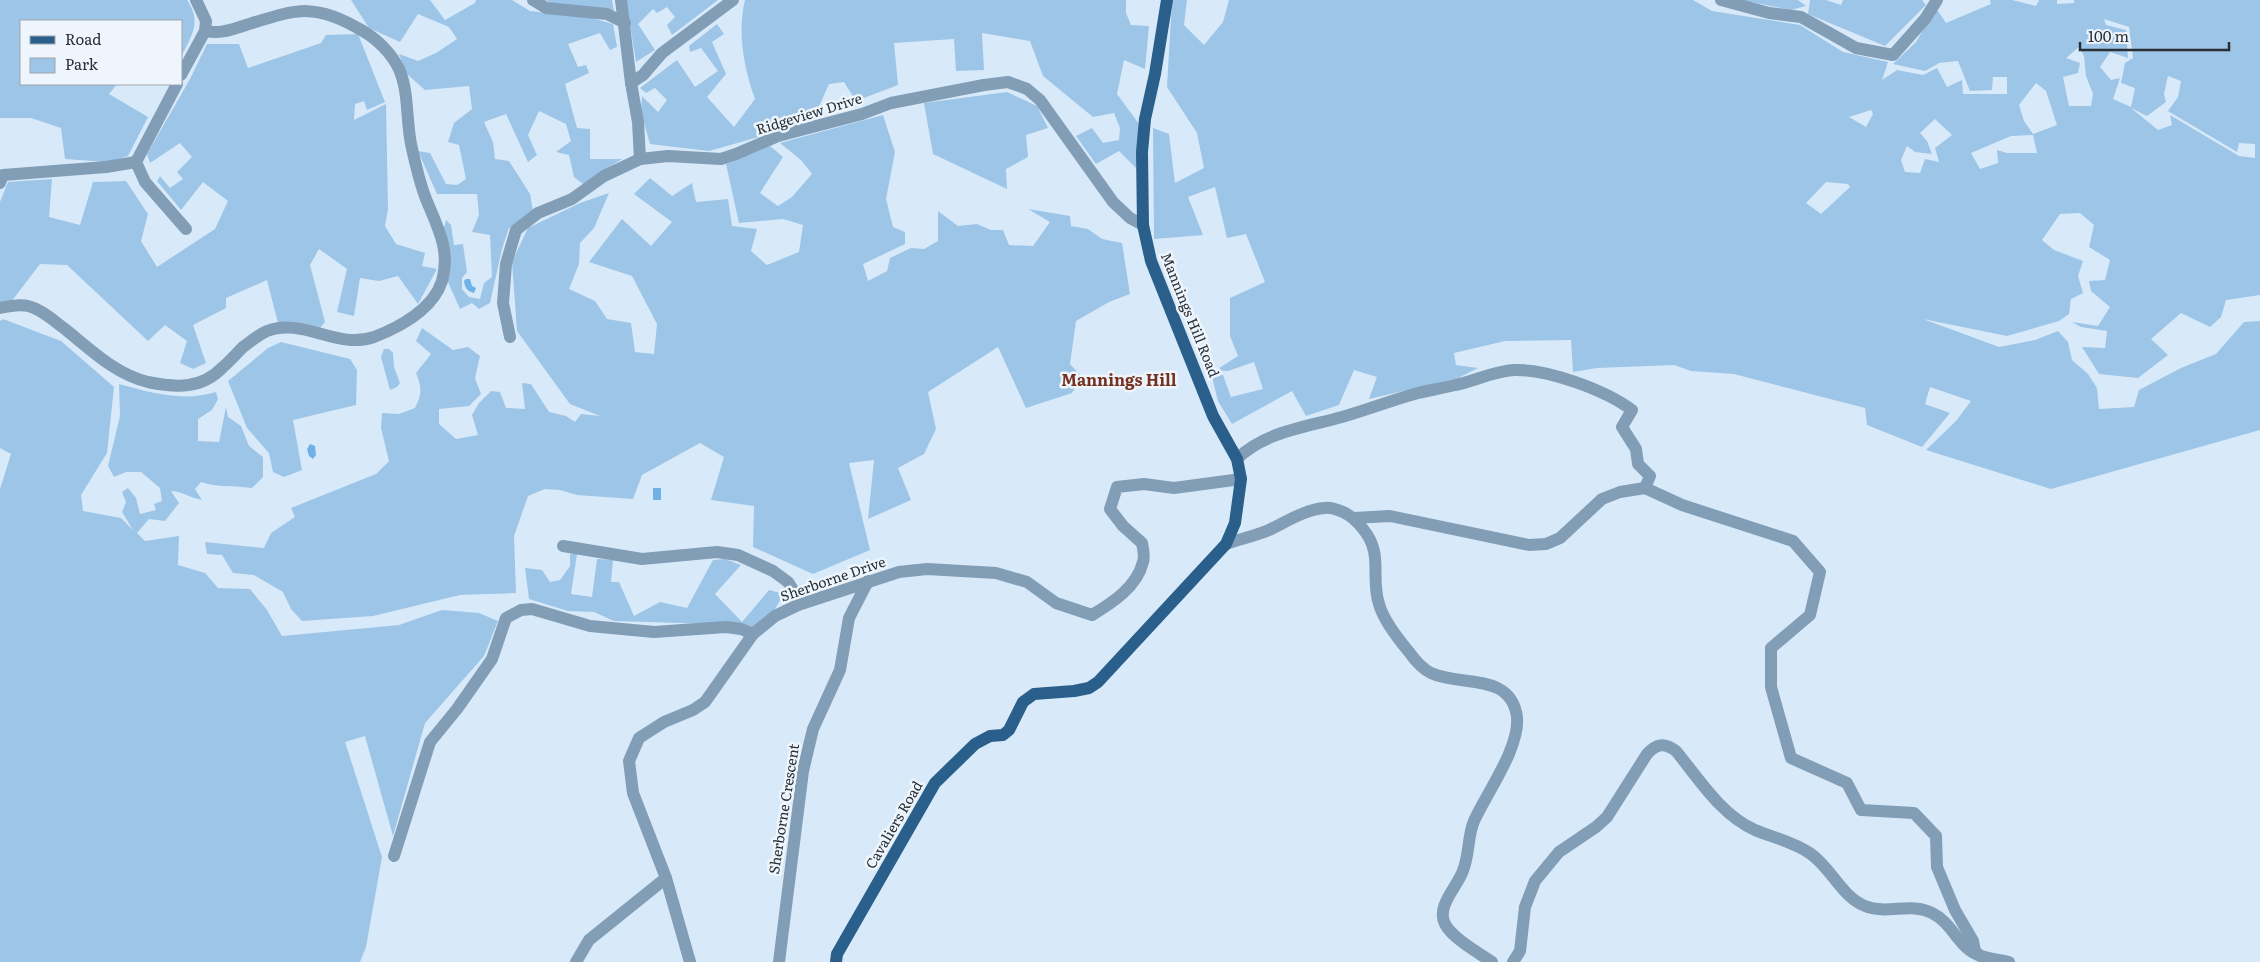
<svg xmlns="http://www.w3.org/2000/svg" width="2260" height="962" font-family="Literata,serif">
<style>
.green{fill:#9dc5e7;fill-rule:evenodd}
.water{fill:#6fb1e9}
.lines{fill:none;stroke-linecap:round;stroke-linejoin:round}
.minor{stroke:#829db6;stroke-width:12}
.major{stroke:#295f8a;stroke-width:12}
.labels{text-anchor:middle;stroke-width:5;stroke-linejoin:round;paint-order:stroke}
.street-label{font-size:14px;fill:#282f35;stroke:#eef5fc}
.quarter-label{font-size:16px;font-weight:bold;fill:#763221;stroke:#eef5fc}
</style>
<rect width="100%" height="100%" fill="#d8eaf9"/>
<!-- green -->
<g class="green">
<path d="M 0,0 L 187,0 C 202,22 192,35 181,57 L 181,21 L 21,21 L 21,84 L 117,84 L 109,94 L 148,117 L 128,156 L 108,162 L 65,159 L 61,128 L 31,118 L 0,118 Z"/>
<path d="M 351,0 L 430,0 L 445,20 L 475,3 L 476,0 L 512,0 L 530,11 L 592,18 L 613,24 L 617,47 L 610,50 L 600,33 L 568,44 L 578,67 L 586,65 L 589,73 L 565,84 L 577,128 L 590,129 L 590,159 L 622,159 L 583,184 L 574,177 L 569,155 L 556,152 L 571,141 L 566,124 L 539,111 L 528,135 L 537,155 L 528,162 L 506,114 L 484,122 L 493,142 L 495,159 L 509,161 L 530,194 L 533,211 L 509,228 L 502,249 L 490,303 L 479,309 L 472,303 L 460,309 L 448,282 L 444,228 L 446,220 L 451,225 L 454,245 L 463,244 L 467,272 L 462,278 L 462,289 L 469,297 L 480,299 L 484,283 L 492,277 L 490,235 L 472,232 L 479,215 L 477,194 L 437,194 L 418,151 L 430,153 L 446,184 L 457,185 L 466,179 L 459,145 L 448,142 L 454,123 L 472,109 L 469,86 L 425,90 L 407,74 L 399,54 L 418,61 L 436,53 L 457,39 L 449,27 L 418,14 L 400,42 L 369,28 Z"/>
<path d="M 545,0 L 612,0 L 614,11 L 553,4 Z"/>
<path d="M 626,0 L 718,0 L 672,35 L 667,25 L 675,17 L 667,7 L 657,13 L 653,9 L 638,24 L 655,50 L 636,62 Z"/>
<path d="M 745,0 L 1126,0 L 1126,13 L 1131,25 L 1149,26 L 1145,69 L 1124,60 L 1117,94 L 1139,124 L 1136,168 L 1119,151 L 1096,164 L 1076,136 L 1092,128 L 1103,143 L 1119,140 L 1120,128 L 1114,113 L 1093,117 L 1043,76 L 1030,41 L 982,33 L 984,70 L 956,71 L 954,39 L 894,43 L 898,85 L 856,101 L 844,82 L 829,84 L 812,122 L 709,151 L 650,144 L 641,112 L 642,96 L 658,112 L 667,100 L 655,88 L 646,93 L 640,88 L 677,60 L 695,87 L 718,71 L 701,48 L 690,52 L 689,46 L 717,24 L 724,34 L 712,42 L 726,74 L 707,97 L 734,127 L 755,99 C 744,69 737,32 745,0 Z"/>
<path d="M 1172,0 L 1187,0 L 1184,25 L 1204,45 L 1223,22 L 1229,0 L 1693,0 L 1712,11 L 1800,25 L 1843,52 L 1888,62 L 1882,80 L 1897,70 L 1923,75 L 1937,68 L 1947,87 L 1962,80 L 1963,94 L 2007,94 L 2007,77 L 1993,77 L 1992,90 L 1970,91 L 1958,61 L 1939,63 L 1925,71 L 1893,64 L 1916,42 L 1936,8 L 1946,23 L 1991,4 L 1990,0 L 2012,0 L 2036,6 L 2039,0 L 2057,0 L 2057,4 L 2074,3 L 2074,0 L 2260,0 L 2260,295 L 2226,300 L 2221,317 L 2210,327 L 2181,313 L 2151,339 L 2168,355 L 2138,378 L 2099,374 L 2082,347 L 2105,348 L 2107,331 L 2081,327 L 2072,322 L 2098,326 L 2110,307 L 2091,291 L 2089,281 L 2105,280 L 2110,260 L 2089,247 L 2094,225 L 2080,213 L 2060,214 L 2042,240 L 2054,250 L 2083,261 L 2078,276 L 2083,293 L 2071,299 L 2069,314 L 2059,321 L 2007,336 L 1923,319 L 1999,347 L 2035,340 L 2058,331 L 2068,342 L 2072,360 L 2088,374 L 2097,388 L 2099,409 L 2134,407 L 2139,390 L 2181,368 L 2216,354 L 2244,322 L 2260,321 L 2260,430 L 2051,489 L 1926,450 L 1956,421 L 1971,401 L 1930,387 L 1925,404 L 1950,413 L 1922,447 L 1867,425 L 1865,408 L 1734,374 L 1691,371 L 1674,365 L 1597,368 L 1573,372 L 1571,340 L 1505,341 L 1454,353 L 1456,365 L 1478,368 L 1458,378 L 1369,399 L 1377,377 L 1354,370 L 1339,405 L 1306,416 L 1292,391 L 1232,424 L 1218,401 L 1211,373 L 1223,375 L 1231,397 L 1263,389 L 1254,362 L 1228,371 L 1216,370 L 1238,356 L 1230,336 L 1230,298 L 1265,282 L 1246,234 L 1227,238 L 1215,187 L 1188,197 L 1203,235 L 1154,239 L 1153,128 L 1169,134 L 1175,183 L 1204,168 L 1197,133 L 1167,87 ZM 2104,19 L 2129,27 L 2133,58 L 2125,63 L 2121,83 L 2135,88 L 2131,107 L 2113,99 L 2120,78 L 2111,80 L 2100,67 L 2110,52 L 2128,58 L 2126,30 L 2106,25 ZM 2079,47 L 2084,56 L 2086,76 L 2093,94 L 2091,106 L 2069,106 L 2063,77 L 2078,73 L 2080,63 L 2066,58 ZM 2168,76 L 2181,81 L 2178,97 L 2168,111 L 2237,152 L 2239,143 L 2255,144 L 2255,158 L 2239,156 L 2170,115 L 2172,125 L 2158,130 L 2131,108 L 2147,116 L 2166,102 L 2164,94 ZM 2036,83 L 2046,91 L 2057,125 L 2033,134 L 2024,121 L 2019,105 ZM 1871,110 L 1873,114 L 1866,127 L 1849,117 ZM 1935,119 L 1952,135 L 1935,148 L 1939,162 L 1925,159 L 1920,173 L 1905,172 L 1901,160 L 1907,146 L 1915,152 L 1932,154 L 1927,141 L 1920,133 ZM 2033,135 L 2037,153 L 2007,153 L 1997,150 L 1998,163 L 1980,169 L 1971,153 L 2011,136 ZM 1826,182 L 1848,184 L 1850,187 L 1821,214 L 1806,203 Z"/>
<path d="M 1740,0 L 1798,0 L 1806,6 L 1791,10 Z"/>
<path d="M 1810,0 L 1826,0 L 1841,5 L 1843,0 L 1922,0 L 1926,5 L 1885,46 L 1808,14 Z"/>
<path d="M 358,34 L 385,102 L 367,110 L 364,101 L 355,104 L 354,120 L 386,104 L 388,209 L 385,226 L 396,244 L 425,253 L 422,266 L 437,269 L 418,304 L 398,276 L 379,281 L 360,278 L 354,316 L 337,312 L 347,269 L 319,249 L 310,265 L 325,322 L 320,328 L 278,323 L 267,280 L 226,298 L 226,308 L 193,325 L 206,363 L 193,369 L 180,363 L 187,341 L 165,325 L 148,341 L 67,265 L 40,264 L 11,302 L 0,305 L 0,202 L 8,182 L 52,179 L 49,217 L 80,225 L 93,182 L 126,181 L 148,214 L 141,241 L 157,267 L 215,229 L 228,201 L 203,182 L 181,210 L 157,181 L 160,176 L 170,188 L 183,179 L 177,172 L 192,157 L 180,143 L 150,163 L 147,154 L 190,79 L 207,44 L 239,44 L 248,68 L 321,43 L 326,35 Z"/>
<path d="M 1007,92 L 1037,106 L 1048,128 L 1026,135 L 1028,157 L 1006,169 L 1007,189 L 933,154 L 924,103 Z"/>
<path d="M 883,115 L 895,152 L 886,199 L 893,227 L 905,232 L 905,244 L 863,264 L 868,281 L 887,271 L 890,258 L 911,248 L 924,249 L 938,241 L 938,211 L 958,226 L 977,224 L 991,230 L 1003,230 L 1009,245 L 1033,246 L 1050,222 L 1028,209 L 1070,216 L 1071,226 L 1088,229 L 1102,239 L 1122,243 L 1130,294 L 1109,302 L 1076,321 L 1070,364 L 1082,377 L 1072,393 L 1026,408 L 998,347 L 928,392 L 936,429 L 924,454 L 898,468 L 911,500 L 868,519 L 874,460 L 849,463 L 870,550 L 813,574 L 753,547 L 754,506 L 711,500 L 724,457 L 700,443 L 642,475 L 633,499 L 577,495 L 560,490 L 545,489 L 528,496 L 514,536 L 516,593 L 460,595 L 373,616 L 302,621 L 291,609 L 283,592 L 254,575 L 233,573 L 222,555 L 207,554 L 205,542 L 264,548 L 271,533 L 295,517 L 291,508 L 376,474 L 389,461 L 381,428 L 382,413 L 399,414 L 415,408 C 422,394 422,388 416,373 L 431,354 L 416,341 L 422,328 L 453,350 L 468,347 L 480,356 L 475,378 L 481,394 L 469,406 L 439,409 L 439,424 L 456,439 L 478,435 L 472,415 L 479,403 L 491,391 L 500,392 L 506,408 L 525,409 L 522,383 L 531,384 L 549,412 L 566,416 L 575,422 L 581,414 L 600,416 L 570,404 L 517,331 L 512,262 L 528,228 L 580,203 L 609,193 L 594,228 L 580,243 L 579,264 L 569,289 L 595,301 L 607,319 L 631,323 L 635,352 L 654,354 L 657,324 L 632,276 L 589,262 L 622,219 L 651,246 L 672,222 L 634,194 L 650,178 L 672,196 L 692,183 L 696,202 L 728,199 L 732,226 L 757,229 L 751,251 L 767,265 L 799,252 L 803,225 L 783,219 L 739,223 L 726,164 L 770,146 L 783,157 L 760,193 L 778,206 L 792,197 L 812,174 L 801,160 L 780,143 Z"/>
<path d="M 3,319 L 61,341 L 114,387 L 107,453 L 81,495 L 83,511 L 121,518 L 133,530 L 122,512 L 126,502 L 122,492 L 128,488 L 136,498 L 140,514 L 156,510 L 154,504 L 162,501 L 160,488 L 141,472 L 126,472 L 114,477 L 108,466 L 120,416 L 119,384 C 152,393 183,402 216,392 L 218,399 L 212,410 L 198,419 L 198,441 L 219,442 L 226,407 L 228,417 L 241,426 L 249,446 L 263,457 L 263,477 L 252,488 C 234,485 217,488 201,482 L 195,489 L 202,500 C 190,498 181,491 171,491 L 179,503 L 165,521 L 149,519 L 137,533 L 145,541 L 179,536 L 178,565 L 205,573 L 218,588 L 250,589 L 267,610 L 282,636 L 399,625 L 442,610 L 479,613 L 498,621 L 484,656 L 425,723 L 393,836 L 365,736 L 345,742 L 382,857 L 366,947 L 360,962 L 0,962 L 0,489 L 11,454 L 0,448 L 0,321 Z"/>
<path d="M 281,342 L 350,359 L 357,370 L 356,405 L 293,420 L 302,470 L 284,477 L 273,472 L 269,453 L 247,428 L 228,381 L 268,348 Z"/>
<path d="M 384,349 L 389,349 L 393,353 L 394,367 L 400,383 L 397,387 L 390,390 L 381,357 Z"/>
<path d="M 570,554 L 577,554 L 571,594 L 592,597 L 597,559 L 613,560 L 611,582 L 619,582 L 634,616 L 660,602 L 687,608 L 713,560 L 725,559 L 741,565 L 715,594 L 742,622 L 769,590 L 784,594 L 772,614 L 753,629 L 746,625 L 614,621 L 594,612 L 568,611 L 529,599 L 525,568 L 542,570 L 550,582 L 560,580 L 570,566 Z"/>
</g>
<!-- water -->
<g class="water">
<path d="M 466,279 L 470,279 L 472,286 L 476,288 L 474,293 C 467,291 465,288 464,281 Z"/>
<path d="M 310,444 L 315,446 L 316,455 L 313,459 L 309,456 L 307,449 Z"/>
<rect x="653" y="488" width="8" height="12"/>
</g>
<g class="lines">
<!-- minor -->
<g class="minor">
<path d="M 533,0 L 546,8 L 607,14 L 625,23"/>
<path d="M 621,0 L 631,83 L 638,122 L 640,159"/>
<path d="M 1721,0 L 1769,13 L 1801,17 L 1856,48 L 1893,55 L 1925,19 L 1937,0"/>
<path d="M 181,75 L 205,31 L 206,21 L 196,0"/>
<path d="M 631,83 L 643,75 L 662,53 L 733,0"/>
<path d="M 177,84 L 136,162 L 145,182 L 186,229"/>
<path d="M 0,183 L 3,175 L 106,167 L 136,162"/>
<path d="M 0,308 C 9,306 19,304 28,306 C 41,309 54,321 65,329 C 90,349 115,374 148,382 C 177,388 202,389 223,367 C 230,361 236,354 243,347 C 250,342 258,335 267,331 C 303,317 337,350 374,337 C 400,327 433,309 442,281 C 451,250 437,226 426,199 C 419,181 415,162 411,144 C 406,119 409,92 399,69 C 392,54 377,39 363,31 C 315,2 297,9 246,25 C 230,30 221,34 205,31"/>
<path d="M 510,337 L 503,303 L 506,264 L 516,230 L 538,213 L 572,199 L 604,176 L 640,159 L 668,156 L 721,159 L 736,154 L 778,136 L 862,114 L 891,103 L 984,85 L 1008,82 L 1027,89 L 1040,100 L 1113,202 L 1130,218 L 1143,225"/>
<path d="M 1237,459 C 1264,432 1306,427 1342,417 C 1367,410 1392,400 1418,393 C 1430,390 1443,388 1455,385 C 1475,381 1494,371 1514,370 C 1548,369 1605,390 1632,410 L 1622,427 L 1636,449 L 1638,464 L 1650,476 L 1645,488"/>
<path d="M 1354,518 L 1390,516 L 1529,545 L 1546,544 L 1560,538 L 1602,499 L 1620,492 L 1645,488 L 1682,505 L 1793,541 L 1820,572 L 1810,615 L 1771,648 L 1771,687 L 1791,758 L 1847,783 L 1861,810 L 1914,813 L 1936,836 L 1937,867 L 1955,910 L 1973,941 L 1975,951 L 1980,956"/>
<path d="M 1226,544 C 1240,539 1255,536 1269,530 C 1286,522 1306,509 1325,508 C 1331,507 1338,510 1343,512 C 1352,516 1357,521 1363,529 C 1384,554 1370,577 1379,604 C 1383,619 1399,640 1409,652 C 1414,659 1423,669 1431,673 C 1461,687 1511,672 1517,717 C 1520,748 1486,794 1474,821 C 1467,837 1470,856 1462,873 C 1456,888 1436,907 1445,924 C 1452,938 1479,953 1492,962"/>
<path d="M 563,546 L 642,559 L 717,552 L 738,555 L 773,571 L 788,582 L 795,593 L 798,605"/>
<path d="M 394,856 L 430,742 L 457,709 L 492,659 L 506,618 L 521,610 L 532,609 L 590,626 L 654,632 L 726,627 L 741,629 L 753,634"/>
<path d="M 576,962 L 589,940 L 666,878"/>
<path d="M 690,962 L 666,878 L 633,793 L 629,761 L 639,738 L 664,722 L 693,710 L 705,702 L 753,634 L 775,616 L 798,605 L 899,572 L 927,569 L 996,573 L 1027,582 L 1056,603 L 1092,615 C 1112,603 1137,587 1143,562 C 1145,557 1143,548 1142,543 L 1123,526 L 1110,509 L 1117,487 L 1144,484 L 1174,488 L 1241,479"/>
<path d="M 779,962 L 803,771 L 813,729 L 840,670 L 849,618 L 868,581"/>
<path d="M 1513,962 L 1520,951 L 1525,907 L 1535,881 L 1559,852 L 1596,827 L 1607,817 L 1647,754 C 1656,744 1664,742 1676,751 C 1699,779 1721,815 1755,830 C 1774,838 1794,842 1811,854 C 1831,868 1842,897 1865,906 C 1887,915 1911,902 1932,913 C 1947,920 1955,937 1967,948 C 1977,958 1996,959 2009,962"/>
</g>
<!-- major -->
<path class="major" d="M 836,962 L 837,954 L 935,783 L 975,744 L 990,736 L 1003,735 L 1009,730 L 1023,702 L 1034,694 L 1074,691 L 1089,688 L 1098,682 L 1226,544 L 1235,523 L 1241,479 L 1237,459 L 1213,416 L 1151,261 L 1143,225 L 1142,152 L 1145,119 L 1155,74 L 1167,0"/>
</g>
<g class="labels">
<!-- street labels -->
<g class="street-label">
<text transform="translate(809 114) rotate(-17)" y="5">Ridgeview Drive</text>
<text transform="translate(1190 315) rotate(68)" y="5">Mannings Hill Road</text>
<text transform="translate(833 579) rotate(-19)" y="5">Sherborne Drive</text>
<text transform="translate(784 809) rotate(-81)" y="5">Sherborne Crescent</text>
<text transform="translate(894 825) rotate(-60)" y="5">Cavaliers Road</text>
</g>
<!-- quarter labels -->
<g class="quarter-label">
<text x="1119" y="386">Mannings Hill</text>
</g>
</g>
<!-- legend -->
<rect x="20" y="20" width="162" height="65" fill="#eef5fc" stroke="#9fa6ac"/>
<rect x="30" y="36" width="25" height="8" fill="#295f8a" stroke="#9fa6ac"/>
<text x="65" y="45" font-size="15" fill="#282f35">Road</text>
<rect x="30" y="58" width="25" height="15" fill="#9dc5e7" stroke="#9fa6ac"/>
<text x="65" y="70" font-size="15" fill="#282f35">Park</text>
<!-- scale -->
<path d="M2080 42v8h149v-8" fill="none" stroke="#282f35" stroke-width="2.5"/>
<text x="2088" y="42" font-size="15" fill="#282f35" stroke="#eef5fc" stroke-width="4" paint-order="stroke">100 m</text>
</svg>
